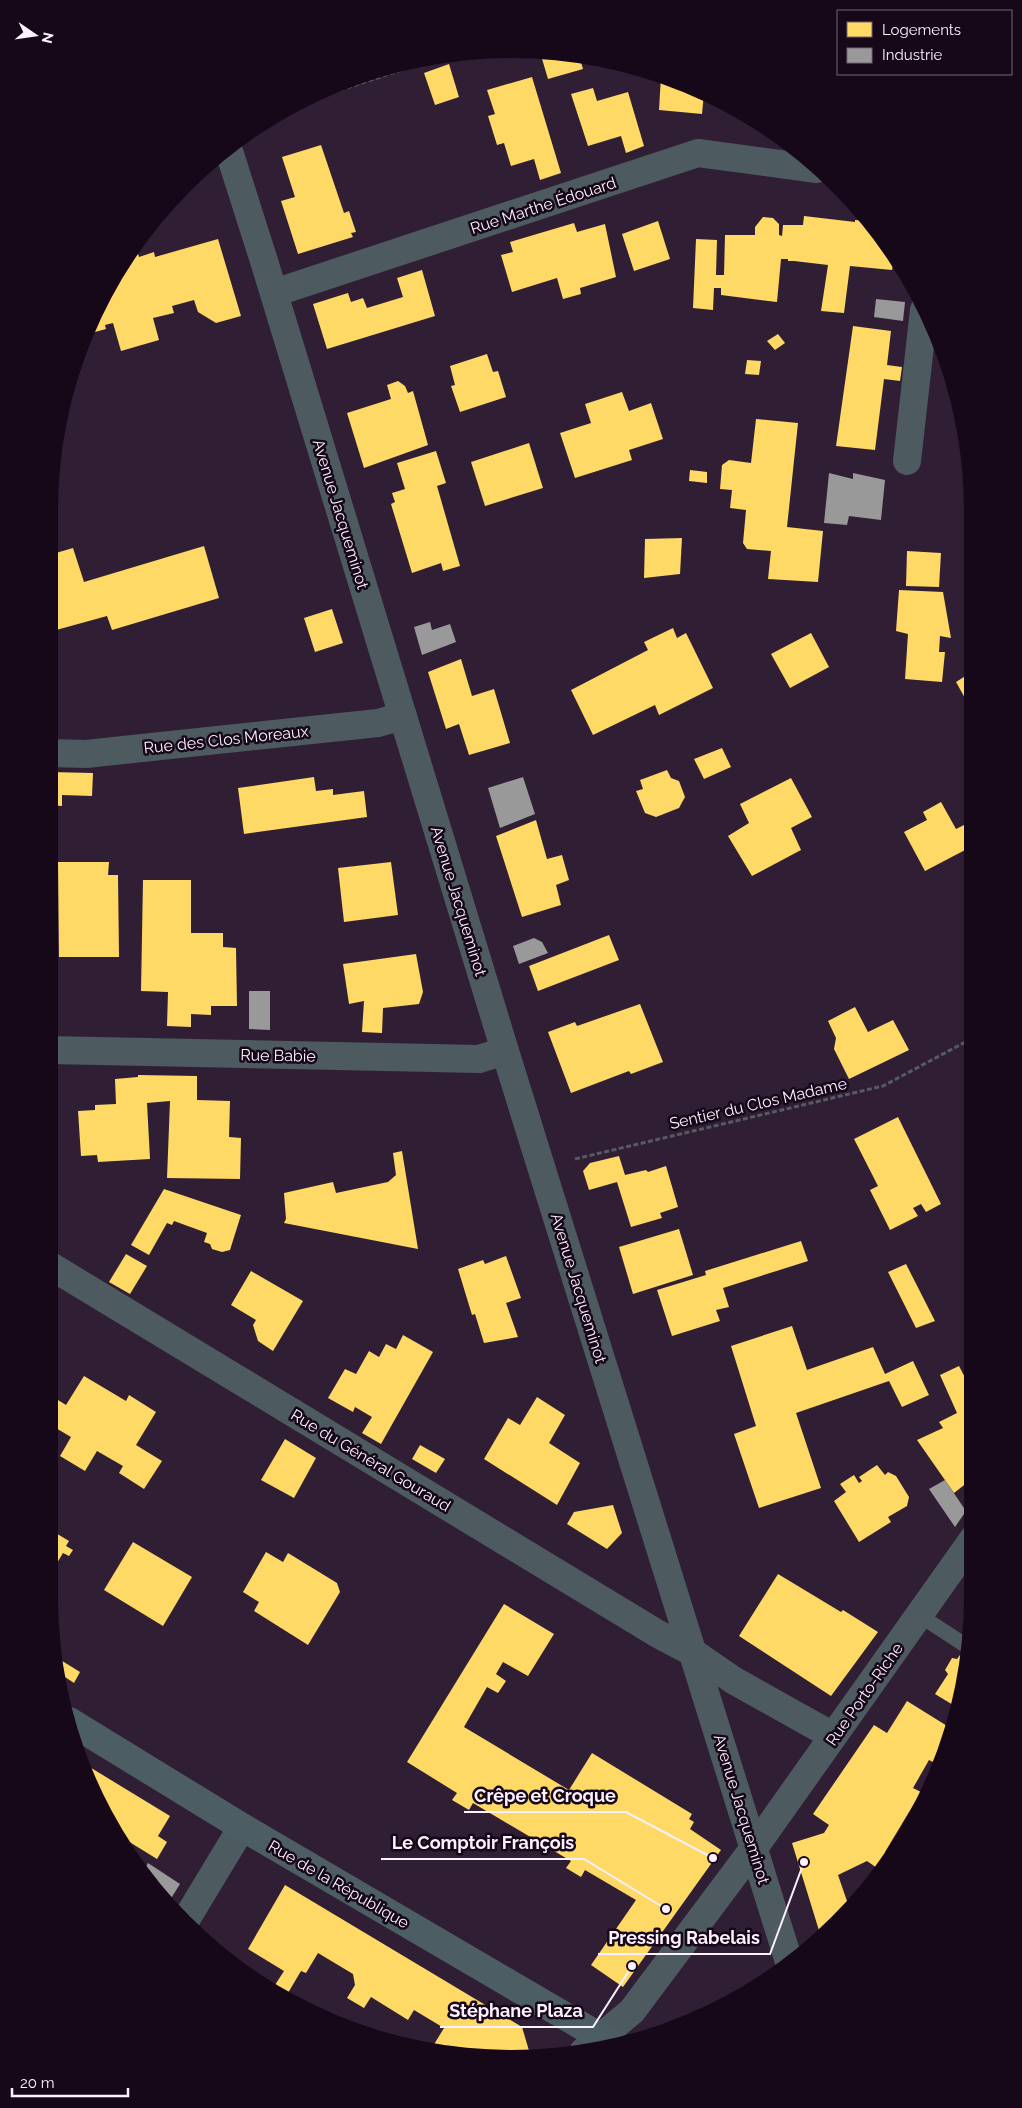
<svg xmlns="http://www.w3.org/2000/svg" width="1022" height="2108" font-family="Raleway,sans-serif">
<style>
.homes{fill:#ffd966}
.industry{fill:#999}
.lines{fill:none;stroke-linecap:round;stroke-linejoin:round}
.path{stroke:#565b63;stroke-width:3;stroke-dasharray:5 2.5;stroke-linecap:butt}
.lane{stroke:#4d5a5f;stroke-width:15}
.street{stroke:#4d5a5f;stroke-width:28}
.secondary{stroke:#4c5e63;stroke-width:28}
.labels{text-anchor:middle;stroke-width:5;stroke-linejoin:round;paint-order:stroke}
.street-label{font-size:16px;fill:#fdf0ff;stroke:#160819}
.leader{fill:none;stroke:#fdf0ff;stroke-width:2}
.callout-dot{fill:#fdf0ff;stroke:#160819;stroke-width:2}
.callout-label{font-size:18px;text-anchor:middle;font-weight:bold;fill:#fdf0ff;stroke:#160819;stroke-width:5;stroke-linejoin:round;paint-order:stroke}
</style>
<rect width="100%" height="100%" fill="#301f34"/>
<!-- homes -->
<g class="homes">
<path d="M 540,52 L 579,55 L 583,69 L 548,79 Z"/>
<path d="M 449,64 L 459,97 L 435,105 L 424,73 Z"/>
<path d="M 661,76 L 688,84 L 704,93 L 702,114 L 659,110 Z"/>
<path d="M 532,77 L 561,173 L 540,180 L 534,159 L 511,166 L 504,143 L 497,145 L 488,116 L 495,114 L 487,90 Z"/>
<path d="M 593,88 L 597,101 L 628,92 L 644,146 L 626,153 L 621,136 L 588,146 L 571,94 Z"/>
<path d="M 321,145 L 344,213 L 349,211 L 356,232 L 351,233 L 353,237 L 298,254 L 281,201 L 295,197 L 282,157 Z"/>
<path d="M 804,216 L 855,222 L 855,220 L 869,221 L 878,229 L 894,257 L 892,270 L 850,266 L 844,313 L 821,311 L 828,265 L 794,261 L 788,261 L 788,259 L 781,259 L 777,302 L 721,295 L 721,288 L 714,288 L 713,310 L 693,308 L 696,239 L 717,240 L 716,275 L 724,275 L 725,235 L 755,235 L 755,227 L 763,217 L 773,218 L 779,224 L 779,235 L 782,236 L 783,225 L 803,225 Z"/>
<path d="M 658,221 L 670,259 L 634,271 L 622,234 Z"/>
<path d="M 574,223 L 577,232 L 605,224 L 616,277 L 580,288 L 581,294 L 563,299 L 557,278 L 512,292 L 501,255 L 513,252 L 510,242 Z"/>
<path d="M 218,239 L 241,316 L 216,323 L 198,312 L 194,300 L 172,306 L 174,313 L 153,318 L 159,340 L 121,351 L 113,323 L 105,325 L 106,329 L 84,335 L 127,254 L 135,244 L 139,257 L 154,252 L 155,257 Z"/>
<path d="M 422,270 L 435,316 L 327,349 L 313,304 L 348,293 L 351,302 L 363,298 L 367,308 L 403,297 L 397,278 Z"/>
<path d="M 853,326 L 891,331 L 887,365 L 902,367 L 900,381 L 884,379 L 875,450 L 836,446 Z"/>
<path d="M 778,334 L 785,343 L 775,350 L 767,341 Z"/>
<path d="M 487,354 L 493,372 L 498,371 L 506,397 L 460,412 L 451,386 L 455,385 L 450,366 Z"/>
<path d="M 747,360 L 761,361 L 759,375 L 745,374 Z"/>
<path d="M 398,381 L 405,386 L 408,393 L 413,391 L 428,445 L 364,468 L 347,413 L 391,399 L 387,385 Z"/>
<path d="M 622,392 L 629,411 L 651,403 L 663,439 L 629,450 L 632,460 L 575,478 L 560,433 L 591,423 L 585,404 Z"/>
<path d="M 756,419 L 798,423 L 787,527 L 823,531 L 818,582 L 768,579 L 771,551 L 747,549 L 743,543 L 746,510 L 730,508 L 732,490 L 720,489 L 722,465 L 729,460 L 751,463 Z"/>
<path d="M 529,443 L 543,488 L 485,506 L 471,462 Z"/>
<path d="M 436,451 L 446,483 L 437,486 L 460,566 L 443,571 L 441,563 L 412,573 L 391,504 L 395,502 L 392,493 L 405,489 L 397,463 Z"/>
<path d="M 690,470 L 707,472 L 707,483 L 689,481 Z"/>
<path d="M 682,538 L 680,574 L 644,578 L 645,539 Z"/>
<path d="M 204,546 L 219,598 L 112,630 L 107,616 L 49,632 L 49,555 L 73,548 L 84,582 Z"/>
<path d="M 907,551 L 941,553 L 939,587 L 906,586 Z"/>
<path d="M 899,590 L 943,592 L 951,638 L 940,636 L 939,652 L 945,652 L 942,682 L 905,679 L 908,634 L 896,631 Z"/>
<path d="M 332,609 L 343,643 L 315,652 L 304,618 Z"/>
<path d="M 673,628 L 677,638 L 686,633 L 713,688 L 659,715 L 655,705 L 593,735 L 571,690 L 648,650 L 644,642 Z"/>
<path d="M 811,633 L 829,667 L 790,688 L 771,654 Z"/>
<path d="M 461,659 L 472,696 L 494,689 L 510,743 L 469,755 L 459,724 L 446,729 L 428,672 Z"/>
<path d="M 970,673 L 970,707 L 956,682 Z"/>
<path d="M 722,748 L 731,767 L 704,779 L 694,759 Z"/>
<path d="M 667,770 L 671,778 L 679,781 L 685,797 L 679,808 L 656,817 L 645,813 L 636,791 L 643,789 L 640,780 Z"/>
<path d="M 49,772 L 93,773 L 92,796 L 62,795 L 62,806 L 49,805 Z"/>
<path d="M 314,777 L 316,791 L 333,789 L 333,795 L 364,791 L 367,817 L 244,834 L 238,788 Z"/>
<path d="M 791,778 L 812,817 L 791,828 L 801,850 L 752,876 L 728,836 L 749,823 L 740,804 Z"/>
<path d="M 941,802 L 956,829 L 966,824 L 971,833 L 971,845 L 966,847 L 967,849 L 925,871 L 904,832 L 927,820 L 923,812 Z"/>
<path d="M 536,820 L 547,859 L 562,855 L 569,880 L 556,885 L 561,905 L 522,917 L 496,836 Z"/>
<path d="M 58,862 L 109,862 L 108,875 L 118,875 L 119,957 L 59,957 Z"/>
<path d="M 391,862 L 398,915 L 344,922 L 338,868 Z"/>
<path d="M 143,880 L 191,880 L 191,933 L 223,933 L 223,947 L 236,948 L 237,1006 L 211,1006 L 211,1015 L 191,1014 L 191,1027 L 167,1026 L 168,992 L 141,991 Z"/>
<path d="M 609,935 L 619,960 L 538,991 L 529,966 Z"/>
<path d="M 416,954 L 423,992 L 419,1004 L 383,1008 L 382,1033 L 362,1032 L 364,1001 L 349,1004 L 343,964 Z"/>
<path d="M 640,1004 L 663,1062 L 631,1074 L 629,1071 L 571,1093 L 548,1032 L 575,1022 L 577,1026 Z"/>
<path d="M 855,1007 L 868,1032 L 893,1020 L 909,1050 L 849,1079 L 834,1049 L 836,1038 L 828,1021 Z"/>
<path d="M 138,1075 L 197,1076 L 197,1100 L 230,1101 L 229,1137 L 241,1138 L 240,1179 L 167,1178 L 170,1101 L 147,1103 L 150,1159 L 98,1162 L 97,1155 L 81,1156 L 78,1111 L 95,1110 L 95,1105 L 116,1104 L 115,1079 L 138,1077 Z"/>
<path d="M 898,1117 L 941,1204 L 926,1212 L 921,1204 L 913,1208 L 918,1216 L 890,1230 L 870,1190 L 878,1186 L 854,1139 Z"/>
<path d="M 402,1151 L 418,1249 L 284,1223 L 286,1219 L 284,1193 L 333,1182 L 336,1193 L 388,1182 L 396,1175 L 393,1153 Z"/>
<path d="M 619,1156 L 625,1175 L 646,1170 L 648,1172 L 666,1166 L 678,1207 L 660,1213 L 662,1218 L 631,1227 L 617,1182 L 589,1190 L 583,1171 L 590,1163 Z"/>
<path d="M 164,1189 L 241,1215 L 230,1250 L 222,1252 L 212,1249 L 210,1244 L 204,1242 L 207,1233 L 174,1221 L 172,1225 L 167,1223 L 149,1255 L 131,1245 Z"/>
<path d="M 679,1229 L 693,1275 L 633,1294 L 619,1247 Z"/>
<path d="M 801,1241 L 808,1261 L 723,1288 L 729,1307 L 716,1310 L 720,1321 L 672,1336 L 657,1290 L 706,1275 L 705,1271 Z"/>
<path d="M 126,1254 L 147,1266 L 130,1294 L 109,1282 Z"/>
<path d="M 506,1256 L 521,1298 L 506,1303 L 518,1337 L 484,1343 L 475,1314 L 472,1315 L 458,1269 L 483,1260 L 485,1264 Z"/>
<path d="M 906,1264 L 935,1321 L 916,1328 L 888,1272 Z"/>
<path d="M 251,1271 L 303,1301 L 273,1351 L 258,1341 L 253,1325 L 256,1320 L 231,1305 Z"/>
<path d="M 792,1326 L 807,1370 L 873,1347 L 885,1374 L 913,1361 L 929,1395 L 902,1407 L 889,1381 L 796,1413 L 821,1488 L 759,1508 L 734,1434 L 756,1426 L 731,1346 Z"/>
<path d="M 403,1335 L 433,1352 L 381,1444 L 362,1433 L 372,1417 L 355,1407 L 353,1412 L 328,1398 L 345,1369 L 356,1374 L 369,1351 L 379,1357 L 386,1344 L 396,1349 Z"/>
<path d="M 959,1366 L 973,1393 L 973,1478 L 954,1493 L 917,1440 L 943,1428 L 939,1422 L 957,1413 L 940,1375 Z"/>
<path d="M 84,1376 L 126,1401 L 129,1395 L 156,1412 L 136,1445 L 162,1461 L 144,1489 L 119,1473 L 123,1466 L 97,1451 L 85,1471 L 60,1456 L 71,1437 L 49,1424 L 49,1416 L 58,1400 L 66,1405 Z"/>
<path d="M 537,1397 L 565,1415 L 549,1443 L 580,1463 L 557,1505 L 484,1459 L 508,1418 L 520,1425 Z"/>
<path d="M 285,1439 L 316,1458 L 294,1498 L 261,1480 Z"/>
<path d="M 420,1445 L 445,1459 L 436,1473 L 412,1459 Z"/>
<path d="M 877,1465 L 885,1475 L 888,1472 L 896,1476 L 909,1497 L 907,1506 L 888,1517 L 891,1522 L 859,1542 L 834,1501 L 846,1492 L 840,1484 L 854,1475 L 859,1483 L 862,1481 L 859,1477 Z"/>
<path d="M 613,1505 L 622,1533 L 607,1549 L 567,1524 L 574,1512 Z"/>
<path d="M 49,1529 L 69,1541 L 66,1546 L 73,1550 L 69,1556 L 63,1553 L 57,1563 L 49,1558 Z"/>
<path d="M 133,1542 L 192,1577 L 163,1626 L 104,1590 Z"/>
<path d="M 266,1552 L 283,1562 L 288,1553 L 337,1583 L 340,1592 L 308,1645 L 254,1611 L 259,1602 L 243,1592 Z"/>
<path d="M 778,1574 L 841,1612 L 843,1610 L 878,1632 L 831,1696 L 739,1636 Z"/>
<path d="M 504,1604 L 554,1634 L 528,1676 L 503,1662 L 496,1674 L 506,1681 L 498,1693 L 487,1687 L 464,1727 L 569,1790 L 592,1753 L 692,1814 L 689,1819 L 694,1822 L 690,1829 L 721,1850 L 623,1987 L 591,1965 L 636,1900 L 585,1870 L 581,1877 L 566,1868 L 571,1861 L 473,1803 L 469,1810 L 452,1800 L 457,1793 L 407,1762 Z"/>
<path d="M 960,1655 L 967,1660 L 964,1687 L 958,1708 L 935,1694 L 948,1674 L 945,1670 L 952,1658 L 957,1659 Z"/>
<path d="M 59,1659 L 80,1672 L 74,1683 L 62,1675 Z"/>
<path d="M 907,1701 L 952,1729 L 948,1740 L 935,1763 L 929,1760 L 913,1788 L 925,1794 L 918,1804 L 915,1802 L 885,1852 L 888,1854 L 869,1884 L 877,1868 L 867,1861 L 838,1875 L 849,1907 L 842,1911 L 844,1916 L 821,1937 L 792,1843 L 824,1833 L 829,1825 L 813,1814 L 874,1725 L 887,1733 Z"/>
<path d="M 83,1763 L 170,1816 L 158,1836 L 167,1842 L 157,1859 L 123,1838 Z"/>
<path d="M 285,1885 L 522,2027 L 530,2054 L 430,2051 L 444,2028 L 414,2010 L 408,2020 L 371,1997 L 364,2008 L 347,1998 L 355,1985 L 353,1974 L 318,1953 L 306,1973 L 301,1971 L 285,1998 L 254,1982 L 237,1965 L 238,1962 L 275,1985 L 284,1971 L 248,1949 Z"/>
</g>
<!-- industry -->
<g class="industry">
<path d="M 876,299 L 905,302 L 903,321 L 874,317 Z"/>
<path d="M 829,473 L 853,479 L 853,473 L 885,480 L 881,520 L 849,516 L 847,525 L 824,523 Z"/>
<path d="M 430,622 L 432,630 L 450,624 L 456,642 L 422,655 L 414,627 Z"/>
<path d="M 523,777 L 535,814 L 500,828 L 488,788 Z"/>
<path d="M 534,938 L 542,942 L 548,953 L 519,964 L 513,946 Z"/>
<path d="M 249,991 L 270,991 L 270,1030 L 249,1029 Z"/>
<path d="M 945,1480 L 966,1511 L 955,1527 L 929,1489 Z"/>
<path d="M 148,1863 L 180,1884 L 170,1900 L 144,1879 L 142,1874 Z"/>
</g>
<g class="lines">
<!-- path -->
<g class="path">
<path d="M 297,104 L 417,65 L 497,50"/>
<path d="M 575,1159 L 883,1086 L 971,1039"/>
</g>
<!-- lane -->
<path class="lane" d="M 919,1615 L 968,1647"/>
<!-- street -->
<g class="street">
<path d="M 228,148 L 264,261 L 505,1051 L 790,1965"/>
<path d="M 274,293 L 698,153 L 817,169"/>
<path d="M 907,461 L 924,310"/>
<path d="M 49,753 L 86,754 L 378,723 L 403,716"/>
<path d="M 49,1050 L 479,1059 L 505,1051"/>
<path d="M 49,1265 L 658,1634 L 694,1653 L 733,1680 L 833,1736"/>
<path d="M 187,1918 L 242,1827"/>
<path d="M 583,2052 L 632,2011 L 754,1848 L 973,1539"/>
</g>
<!-- secondary -->
<path class="secondary" d="M 69,1721 L 242,1827 L 611,2043"/>
</g>
<g class="labels">
<!-- street labels -->
<g class="street-label">
<text transform="translate(543 205) rotate(-18)" y="6">Rue Marthe Édouard</text>
<text transform="translate(341 514) rotate(73)" y="6">Avenue Jacqueminot</text>
<text transform="translate(226 739) rotate(-6)" y="6">Rue des Clos Moreaux</text>
<text transform="translate(459 901) rotate(73)" y="6">Avenue Jacqueminot</text>
<text transform="translate(278 1055) rotate(1)" y="6">Rue Babie</text>
<text transform="translate(758 1103) rotate(-13)" y="6">Sentier du Clos Madame</text>
<text transform="translate(579 1288) rotate(73)" y="6">Avenue Jacqueminot</text>
<text transform="translate(371 1460) rotate(31)" y="6">Rue du Général Gouraud</text>
<text transform="translate(864 1694) rotate(-55)" y="6">Rue Porto-Riche</text>
<text transform="translate(742 1809) rotate(73)" y="6">Avenue Jacqueminot</text>
<text transform="translate(339 1884) rotate(30)" y="6">Rue de la République</text>
</g>
</g>
<!-- crop -->
<path d="M0 0H1022V2108H0ZM511 58H511A453 453 0 0 1 964 511V1597A453 453 0 0 1 511 2050H511A453 453 0 0 1 58 1597V511A453 453 0 0 1 511 58Z" fill="#160819" fill-rule="evenodd"/>
<!-- callouts -->
<path class="leader" d="M713 1858L626 1812H464M666 1909L584 1859H381M804 1862L770 1954H598M632 1966L593 2027H440"/>
<g class="callout-dot">
<circle cx="713" cy="1858" r="5"/>
<circle cx="666" cy="1909" r="5"/>
<circle cx="804" cy="1862" r="5"/>
<circle cx="632" cy="1966" r="5"/>
</g>
<g class="callout-label">
<text x="545" y="1802">Crêpe et Croque</text>
<text x="483" y="1849">Le Comptoir François</text>
<text x="684" y="1944">Pressing Rabelais</text>
<text x="516" y="2017">Stéphane Plaza</text>
</g>
<!-- legend -->
<rect x="837" y="10" width="175" height="65" fill="#160819" stroke="#726575"/>
<rect x="847" y="22" width="25" height="15" fill="#ffd966" stroke="#726575"/>
<text x="882" y="35" font-size="15" fill="#fdf0ff">Logements</text>
<rect x="847" y="48" width="25" height="15" fill="#999999" stroke="#726575"/>
<text x="882" y="60" font-size="15" fill="#fdf0ff">Industrie</text>
<!-- north arrow -->
<g transform="translate(35 35) rotate(103)" stroke="#160819" stroke-width="4" paint-order="stroke">
<path d="M0-4L9 19L0 12L-9 19Z" fill="#fdf0ff"/>
<text y="-8" font-size="14" font-weight="bold" text-anchor="middle" fill="#fdf0ff">N</text>
</g>
<!-- scale -->
<path d="M12 2088v8h116v-8" fill="none" stroke="#fdf0ff" stroke-width="2.5"/>
<text x="20" y="2088" font-size="15" fill="#fdf0ff" stroke="#160819" stroke-width="4" paint-order="stroke">20 m</text>
</svg>
